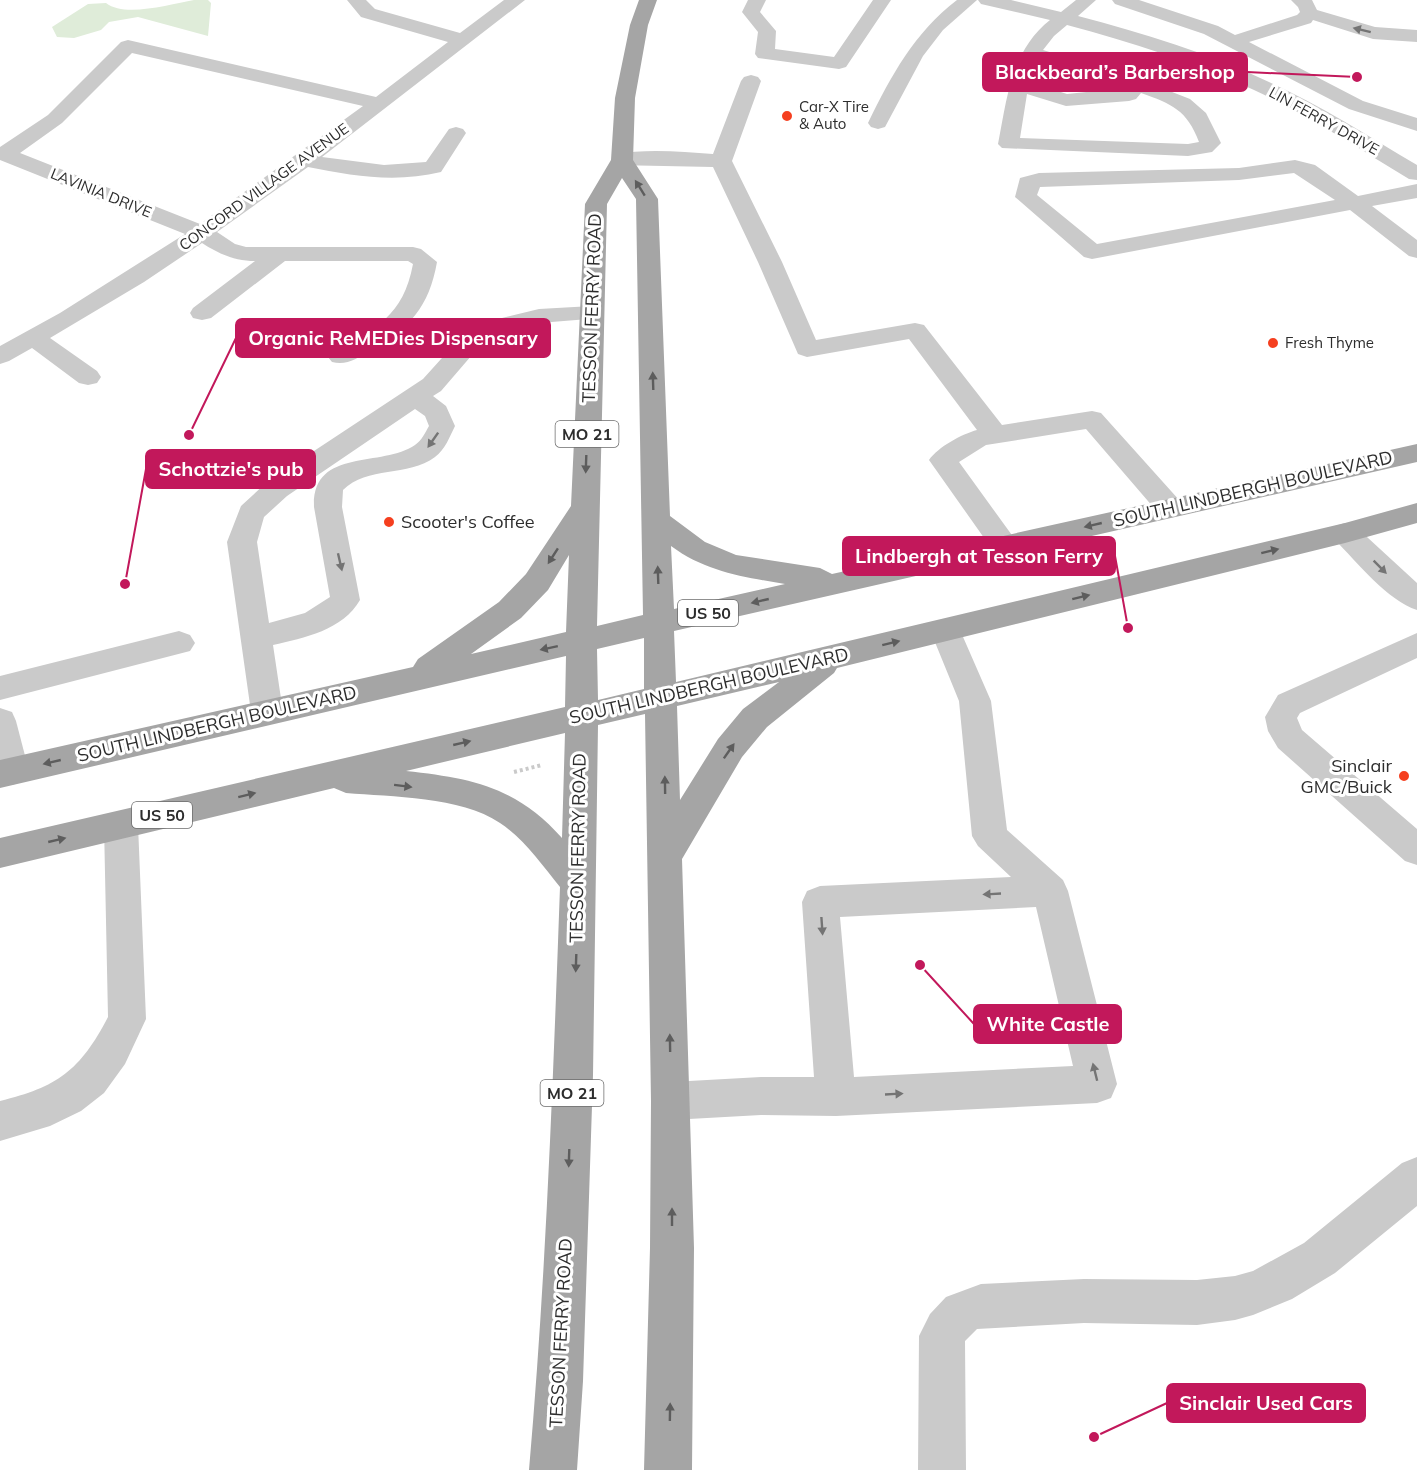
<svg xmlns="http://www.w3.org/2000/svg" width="1417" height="1470" font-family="Mulish,sans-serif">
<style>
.green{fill:#dfecd9}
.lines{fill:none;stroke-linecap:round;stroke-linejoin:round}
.path{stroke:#cacaca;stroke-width:4;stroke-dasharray:3 3;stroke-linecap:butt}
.minor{fill:#cacaca;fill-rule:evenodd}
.major{fill:#a5a5a5;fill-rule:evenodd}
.oneway{fill:#747474}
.oneway2{fill:#5d5d5d}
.poi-dot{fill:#f53f1f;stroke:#fff;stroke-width:2}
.labels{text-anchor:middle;stroke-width:6;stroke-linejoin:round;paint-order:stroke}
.far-poi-label{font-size:15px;fill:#2d2d2d;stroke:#fff;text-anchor:start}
.far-street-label{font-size:15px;fill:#2d2d2d;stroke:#fff}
.shield{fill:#fff;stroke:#6c6c6c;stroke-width:1.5}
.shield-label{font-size:16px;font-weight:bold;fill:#2d2d2d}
.street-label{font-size:18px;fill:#2d2d2d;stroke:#fff}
.poi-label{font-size:18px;fill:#2d2d2d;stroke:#fff;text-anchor:start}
.leader{fill:none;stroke:#c2185b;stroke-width:2}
.callout-dot{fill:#c2185b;stroke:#fff;stroke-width:2}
.callout{fill:#c2185b;stroke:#c2185b;stroke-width:2}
.callout-label{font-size:20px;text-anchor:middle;font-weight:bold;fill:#fff}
</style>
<rect width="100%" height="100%" fill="#fff"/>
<!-- green -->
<path class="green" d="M 194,0 L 208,0 L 211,3 L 208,36 L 138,17 L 109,22 L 101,30 L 74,38 L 57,37 L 52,27 L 88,4 L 106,3 C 125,18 170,4 194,0 Z"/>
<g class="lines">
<!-- path -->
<path class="path" d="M 514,772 L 542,765"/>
<!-- minor -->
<g class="minor">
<path d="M 347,0 L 366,0 L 375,9 L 460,33 L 504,0 L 525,0 L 322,157 L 384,165 L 426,162 L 449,129 L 456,127 L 463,129 L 466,133 L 441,172 C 396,183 352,176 308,167 L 217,232 L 235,244 L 246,247 L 413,247 L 421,249 L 437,262 C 429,307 410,328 370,351 C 357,358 347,366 332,362 L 328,357 L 332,352 C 376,328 403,317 413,264 L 408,261 L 285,261 L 211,318 L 202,320 L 193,318 L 190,313 L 193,308 L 255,261 C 235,261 219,254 202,243 L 144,282 L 50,338 L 97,371 L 101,377 L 97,383 L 88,385 L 79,383 L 32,348 L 9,361 L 0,364 L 0,346 L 60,313 L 185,234 L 0,160 L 0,147 L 48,115 L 121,42 L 128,40 L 376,97 L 448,42 L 361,17 ZM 132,53 L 363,106 L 200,224 L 20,153 L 62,123 Z"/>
<path d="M 748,0 L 766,0 L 760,12 L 776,31 L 775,49 L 834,57 L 873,0 L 891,0 L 846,67 L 839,69 L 758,58 L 755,54 L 758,32 L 742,12 Z"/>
<path d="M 957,0 L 977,0 L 943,30 L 923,56 L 885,127 L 878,129 L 871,127 L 868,123 C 891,76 914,33 957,0 Z"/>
<path d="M 978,0 L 1011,0 L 1061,12 L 1076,0 L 1096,0 L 1078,16 C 1143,33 1208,53 1269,82 C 1320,105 1368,136 1417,165 L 1417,180 L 1409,179 C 1358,148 1308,115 1254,90 C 1194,62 1131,42 1067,25 L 1054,36 L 1043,50 L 1144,81 L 1190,99 L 1206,113 L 1221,143 L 1212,152 L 1188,156 L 1002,148 L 998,144 C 1007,98 1011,51 1050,20 L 981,4 ZM 1038,60 L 1125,88 L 1067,94 L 1030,82 ZM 1141,93 C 1172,104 1187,110 1199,142 L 1188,144 L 1020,138 L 1027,94 L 1066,106 L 1129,101 L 1136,99 Z"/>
<path d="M 1112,0 L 1139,0 L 1218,26 L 1235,35 L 1297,15 L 1300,12 L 1298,7 L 1291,0 L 1312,0 L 1317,10 L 1375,27 L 1417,30 L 1417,42 L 1373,39 L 1313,20 L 1311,23 L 1249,42 L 1363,101 L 1417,118 L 1417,131 L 1349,109 L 1204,34 L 1115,4 Z"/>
<path d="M 751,75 L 758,77 L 761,81 L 732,161 L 782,262 L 816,340 L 915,323 L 924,325 L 1002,425 L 1092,411 L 1101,413 L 1180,501 L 1184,508 L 1180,515 L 1170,518 L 1160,515 L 1086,429 L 986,445 L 959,462 L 1019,545 L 1014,552 L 1004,555 L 994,552 L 929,460 C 938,447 962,434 977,430 L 909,339 L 807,357 L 798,354 L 758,262 L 713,167 L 614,165 L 611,160 L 614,155 C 646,148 681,152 713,154 L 741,81 L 744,77 Z"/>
<path d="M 1295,160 L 1315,165 L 1358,196 L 1417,184 L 1417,198 L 1372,206 L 1417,240 L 1417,258 L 1409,256 L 1350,210 L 1092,259 L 1084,257 L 1015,197 L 1020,178 L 1039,173 L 1239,168 ZM 1294,173 L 1335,200 L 1097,244 L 1037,195 L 1040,187 L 1239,180 Z"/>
<path d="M 592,306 L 601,308 L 604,313 L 601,318 L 539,323 L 511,330 L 478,348 L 441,391 L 433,396 L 446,406 L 455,426 C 450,436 445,450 435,457 C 408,477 367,466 343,490 L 342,507 L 360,600 C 343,630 304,638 273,645 L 283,712 L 279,721 L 267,725 L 255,721 L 251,712 L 227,542 L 241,506 L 267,482 L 423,379 L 460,338 L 493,320 L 502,318 L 539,309 ZM 415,409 L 425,416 L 429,426 C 425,433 422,440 415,445 C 382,468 312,447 314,507 L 330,597 L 305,613 L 269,623 L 257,542 L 264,517 L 287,496 Z"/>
<path d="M 1345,523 L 1355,526 L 1417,583 L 1417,610 C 1388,601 1357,562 1335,540 L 1331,533 L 1335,526 Z"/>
<path d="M 945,619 L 956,622 L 960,630 L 991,701 L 1007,830 L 1063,880 L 1068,891 L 1117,1084 L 1111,1098 L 1097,1103 L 836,1116 L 761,1115 L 671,1120 L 657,1115 L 651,1101 L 657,1087 L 671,1082 L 761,1077 L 814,1077 L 802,902 L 807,891 L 820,886 L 1011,877 L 978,846 L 972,836 L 959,701 L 930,630 L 934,622 ZM 1036,907 L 1073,1066 L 854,1077 L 840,917 Z"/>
<path d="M 179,631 L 190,635 L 195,643 L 190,651 L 0,700 L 0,676 Z"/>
<path d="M 1417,633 L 1417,658 L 1300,713 L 1297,718 L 1302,730 L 1417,829 L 1417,865 L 1405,861 L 1278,748 L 1268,731 L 1265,717 L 1278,695 Z"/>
<path d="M 0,708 L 12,712 L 16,721 L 29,771 L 24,781 L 12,785 L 0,780 Z"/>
<path d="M 121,811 L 133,815 L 138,825 L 146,1019 L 125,1064 L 104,1093 L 81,1111 L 50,1126 L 0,1141 L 0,1101 C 57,1087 80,1071 108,1017 L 104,825 L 109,815 Z"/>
<path d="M 1417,1157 L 1417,1206 L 1335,1273 L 1292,1299 L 1253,1315 L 1235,1320 L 1197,1325 L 1084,1323 L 977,1329 L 965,1341 L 966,1470 L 918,1470 L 919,1336 L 930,1314 L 946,1297 L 981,1284 L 1084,1279 L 1197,1280 L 1235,1276 L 1253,1271 L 1304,1243 L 1402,1163 Z"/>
</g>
<!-- major -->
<path class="major" d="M 639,0 L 657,0 L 648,25 L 635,98 L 633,160 L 658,199 L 670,516 L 705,542 L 736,555 L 820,568 L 832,574 L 1417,444 L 1417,462 L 674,631 L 676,682 L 1345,523 L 1417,503 L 1417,523 L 1345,543 L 837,668 L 834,673 L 767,727 L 742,757 L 682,859 L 694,1248 L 692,1470 L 644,1470 L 650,1248 L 651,1101 L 645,714 L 598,725 L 593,1075 L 583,1381 L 577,1470 L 529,1470 C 546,1276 553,1082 560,887 C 542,865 524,839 500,823 C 460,796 392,797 346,793 L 334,788 L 0,868 L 0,838 L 565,707 L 566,656 L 0,788 L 0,760 L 413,667 L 418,659 L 499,602 L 526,574 L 571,506 L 585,204 L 611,160 L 615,98 L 630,25 ZM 622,178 L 636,199 L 643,615 L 597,626 L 607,204 ZM 671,546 C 706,572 744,577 785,584 L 674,609 ZM 569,555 L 566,632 L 471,654 L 521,618 L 548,590 ZM 644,638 L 644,689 L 598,700 L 597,649 ZM 779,682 L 743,709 L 718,739 L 680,800 L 677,706 ZM 565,733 L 562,838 C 517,787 471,778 406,771 Z"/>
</g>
<!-- one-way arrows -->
<defs><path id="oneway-solid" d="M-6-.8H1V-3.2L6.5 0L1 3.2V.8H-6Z" transform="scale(1.5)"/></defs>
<g class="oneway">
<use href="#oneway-solid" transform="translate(1362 30) rotate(-166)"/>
<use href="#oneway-solid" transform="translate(433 440) rotate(125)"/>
<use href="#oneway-solid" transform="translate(340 562) rotate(77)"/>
<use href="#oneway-solid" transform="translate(1380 567) rotate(45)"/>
<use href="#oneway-solid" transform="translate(992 894) rotate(177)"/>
<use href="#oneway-solid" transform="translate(822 926) rotate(86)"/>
<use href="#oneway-solid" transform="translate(1095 1072) rotate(-104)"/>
<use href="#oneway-solid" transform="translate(894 1094) rotate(-3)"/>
</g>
<g class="oneway2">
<use href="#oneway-solid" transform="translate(640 188) rotate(-122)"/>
<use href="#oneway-solid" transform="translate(653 381) rotate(-92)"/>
<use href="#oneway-solid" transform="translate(586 464) rotate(92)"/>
<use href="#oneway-solid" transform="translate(1093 525) rotate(167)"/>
<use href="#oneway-solid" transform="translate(1270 551) rotate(-14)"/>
<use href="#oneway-solid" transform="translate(553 556) rotate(123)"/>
<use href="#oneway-solid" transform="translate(658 575) rotate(-92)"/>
<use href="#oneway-solid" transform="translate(1081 597) rotate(-14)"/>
<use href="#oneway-solid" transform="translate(760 601) rotate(167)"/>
<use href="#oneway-solid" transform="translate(891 643) rotate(-14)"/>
<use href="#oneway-solid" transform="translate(549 648) rotate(168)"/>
<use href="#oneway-solid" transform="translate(462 743) rotate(-13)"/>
<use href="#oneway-solid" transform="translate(729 751) rotate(-55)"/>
<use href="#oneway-solid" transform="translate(52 762) rotate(167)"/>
<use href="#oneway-solid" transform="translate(665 785) rotate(-91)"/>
<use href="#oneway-solid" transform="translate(403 786) rotate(7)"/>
<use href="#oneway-solid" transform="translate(247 795) rotate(-14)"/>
<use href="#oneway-solid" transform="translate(57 840) rotate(-13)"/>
<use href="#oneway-solid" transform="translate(576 963) rotate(92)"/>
<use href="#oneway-solid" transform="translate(670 1043) rotate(-91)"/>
<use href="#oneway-solid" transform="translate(569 1158) rotate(92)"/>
<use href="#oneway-solid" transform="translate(672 1217) rotate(-90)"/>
<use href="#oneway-solid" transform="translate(670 1412) rotate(-89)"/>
</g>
<!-- markers -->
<g class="poi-dot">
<circle cx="787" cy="116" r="6"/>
<circle cx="1273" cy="343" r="6"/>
<circle cx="389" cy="522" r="6"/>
<circle cx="1404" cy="776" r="6"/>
</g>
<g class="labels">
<!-- far-poi labels -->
<g class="far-poi-label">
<text x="799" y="112">Car-X Tire<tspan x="799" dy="17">&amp; Auto</tspan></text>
<text x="1285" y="348">Fresh Thyme</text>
</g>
<!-- far-street labels -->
<g class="far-street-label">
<text transform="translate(1324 121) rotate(29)" y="5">LIN FERRY DRIVE</text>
<text transform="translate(264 187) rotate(-36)" y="5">CONCORD VILLAGE AVENUE</text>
<text transform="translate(101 193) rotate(22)" y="5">LAVINIA DRIVE</text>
</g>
<!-- shield labels -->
<g class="shield">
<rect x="555.5" y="421" width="63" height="26" rx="4.5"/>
<rect x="678" y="600" width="60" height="26" rx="4.5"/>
<rect x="132" y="802" width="60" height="26" rx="4.5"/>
<rect x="540.5" y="1080" width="63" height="26" rx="4.5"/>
</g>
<g class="shield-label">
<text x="587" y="440">MO 21</text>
<text x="708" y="619">US 50</text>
<text x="162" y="821">US 50</text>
<text x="572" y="1099">MO 21</text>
</g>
<!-- street labels -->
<g class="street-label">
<text transform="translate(592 308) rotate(-88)" y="6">TESSON FERRY ROAD</text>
<text transform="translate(1253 489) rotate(-13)" y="6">SOUTH LINDBERGH BOULEVARD</text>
<text transform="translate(709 686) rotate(-13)" y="6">SOUTH LINDBERGH BOULEVARD</text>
<text transform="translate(217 724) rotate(-13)" y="6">SOUTH LINDBERGH BOULEVARD</text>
<text transform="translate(578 848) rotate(-89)" y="6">TESSON FERRY ROAD</text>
<text transform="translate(561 1333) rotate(-87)" y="6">TESSON FERRY ROAD</text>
</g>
<!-- poi labels -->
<g class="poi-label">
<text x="401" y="528">Scooter's Coffee</text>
<text x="1392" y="772" text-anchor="end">Sinclair<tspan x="1392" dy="21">GMC/Buick</tspan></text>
</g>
</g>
<!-- callouts -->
<path class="leader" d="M1357 77L1247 72M189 435L236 338M125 584L146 469M1128 628L1115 556M920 965L974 1024M1094 1437L1167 1403"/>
<g class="callout-dot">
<circle cx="1357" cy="77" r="6"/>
<circle cx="189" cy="435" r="6"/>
<circle cx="125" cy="584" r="6"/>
<circle cx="1128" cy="628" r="6"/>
<circle cx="920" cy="965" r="6"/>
<circle cx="1094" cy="1437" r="6"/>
</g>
<g class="callout">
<rect x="983" y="53" width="264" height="38" rx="6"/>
<rect x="236" y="319" width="314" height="38" rx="6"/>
<rect x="146" y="450" width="169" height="38" rx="6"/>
<rect x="843" y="537" width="272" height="38" rx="6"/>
<rect x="974" y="1005" width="147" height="38" rx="6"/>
<rect x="1167" y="1384" width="198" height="38" rx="6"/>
</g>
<g class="callout-label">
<text x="1115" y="79">Blackbeard’s Barbershop</text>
<text x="393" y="345">Organic ReMEDies Dispensary</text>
<text x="231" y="476">Schottzie's pub</text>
<text x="979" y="563">Lindbergh at Tesson Ferry</text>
<text x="1048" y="1031">White Castle</text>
<text x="1266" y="1410">Sinclair Used Cars</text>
</g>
</svg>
